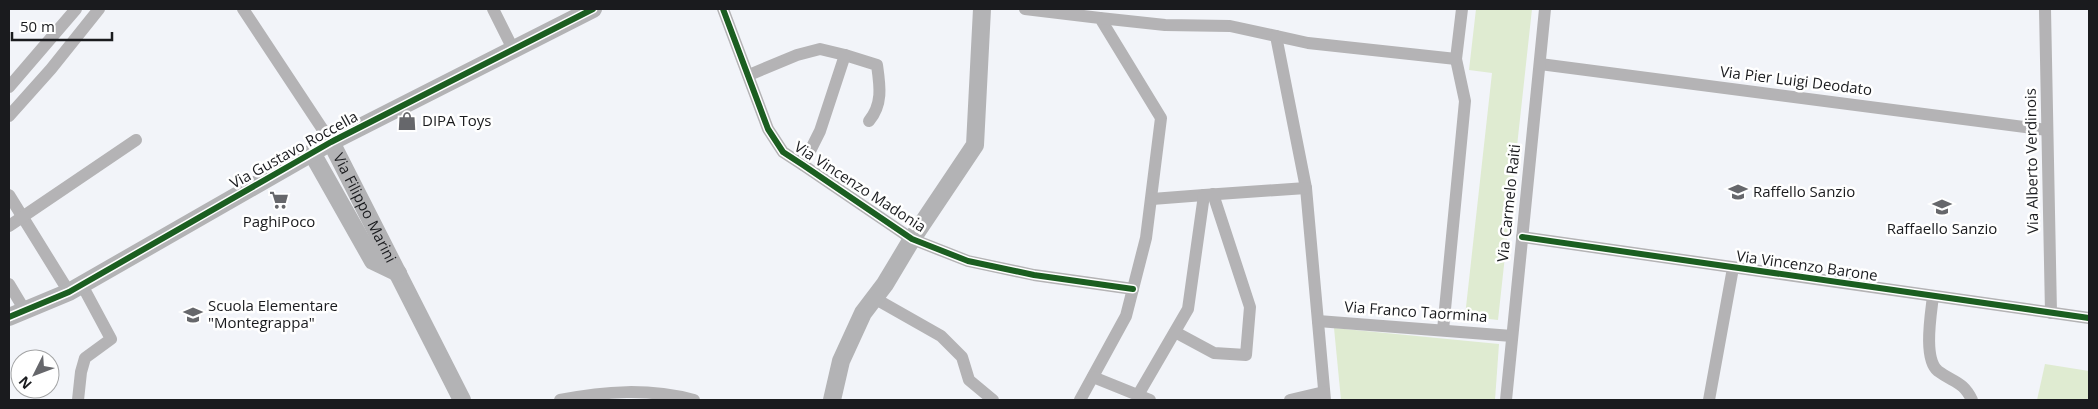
<svg xmlns="http://www.w3.org/2000/svg" width="2098" height="409" font-family="'Open Sans',sans-serif">
<style>
.green{fill:#dfebd1}
.lines{fill:none;stroke-linecap:round;stroke-linejoin:round}
.street{stroke:#b4b3b5;stroke-width:12}
.secondary{stroke:#b3b3b5;stroke-width:18}
.cycleway-casing{stroke:#fff;stroke-width:9}
.cycleway{stroke:#1b5e20;stroke-width:6}
.labels{text-anchor:middle;stroke-width:5;stroke-linejoin:round;paint-order:stroke}
.street-label{font-size:15px;fill:#1a1b1e;stroke:#fff}
.poi-label{font-size:15px;fill:#1a1b1e;stroke:#fff;text-anchor:start}
</style>
<rect width="100%" height="100%" fill="#f2f4f9"/>
<!-- green -->
<g class="green">
<path d="M 1476,9 L 1532,9 L 1498,320 L 1465,316 L 1492,73 L 1469,70 Z"/>
<path d="M 1334,328 L 1499,344 L 1495,400 L 1341,400 Z"/>
<path d="M 2045,364 L 2089,371 L 2089,400 L 2037,400 Z"/>
</g>
<g class="lines">
<!-- street -->
<g class="street">
<path d="M 243,9 L 331,142"/>
<path d="M 493,9 L 513,49"/>
<path d="M 723,9 L 768,129 L 783,152 L 803,165 L 912,239 L 968,261 L 1034,275 L 1133,289"/>
<path d="M 1025,9 L 1100,18 L 1161,118 L 1146,238 L 1126,316 L 1080,400"/>
<path d="M 2045,9 L 2051,313"/>
<path d="M 1100,18 L 1165,25 L 1230,26 L 1308,43 L 1456,59"/>
<path d="M 1276,36 L 1306,188 L 1325,400"/>
<path d="M 845,55 L 877,65 C 880,86 883,104 869,121"/>
<path d="M 1540,64 L 2047,130"/>
<path d="M 749,75 L 797,55 L 820,49 L 845,55 L 820,131 L 803,165"/>
<path d="M 9,87 L 76,9"/>
<path d="M 9,116 L 51,69 L 99,9"/>
<path d="M 9,195 L 69,292"/>
<path d="M 1152,199 L 1204,195"/>
<path d="M 9,226 L 136,140"/>
<path d="M 1522,237 L 2089,318"/>
<path d="M 9,284 L 24,309"/>
<path d="M 1933,296 C 1931,314 1923,359 1938,371 C 1954,383 1963,381 1972,400"/>
<path d="M 874,298 L 941,336 L 962,357 L 969,380 L 993,400"/>
<path d="M 1318,321 L 1512,336"/>
<path d="M 1443,330 L 1465,101 L 1456,59 L 1462,9"/>
<path d="M 1175,332 L 1214,353 L 1246,355 L 1250,307 L 1213,194"/>
<path d="M 1093,377 L 1150,400"/>
<path d="M 1138,395 L 1188,309 L 1204,195 L 1306,188"/>
<path d="M 78,400 L 81,372 L 85,358 L 111,339 L 82,285"/>
<path d="M 560,400 C 605,391 648,388 694,400"/>
<path d="M 1290,400 L 1324,392"/>
<path d="M 1506,400 L 1545,9"/>
<path d="M 1709,400 L 1733,268"/>
</g>
<!-- secondary -->
<g class="secondary">
<path id="s1" d="M 331,142 L 462,400"/>
<path d="M 312,153 L 373,261 L 398,273"/>
<path d="M 9,317 L 69,292 L 331,142 L 593,9"/>
<path d="M 832,400 L 841,361 L 863,313 L 885,284 L 912,239 L 975,145 L 982,9"/>
</g>
<!-- cycleway casing -->
<g class="cycleway-casing">
<g id="cycleway">
<path d="M 723,9 L 768,129 L 783,152 L 803,165 L 912,239 L 968,261 L 1034,275 L 1133,289"/>
<path d="M 1522,237 L 2089,318"/>
<path d="M 9,317 L 69,292 L 331,142 L 593,9"/>
</g>
</g>
<!-- cycleway -->
<use href="#cycleway" class="cycleway"/>
</g>
<!-- icons -->
<defs>
<g id="shop-bare" transform="scale(1.5)"><path d="M-5-2.5h2.3a2.7 3.5 0 0 1 5.4 0H5L5.5 6h-11ZM-1.5-2.5h3a1.5 2.3 0 0 0-3 0Z" fill="#66676b" stroke="#fff" stroke-width="2.5" paint-order="stroke"/></g>
<g id="school-bare" transform="scale(1.5)"><path d="M0-5L7-2L0 1L-7-2ZM-4 1L0 2.5L4 1V4Q0 6-4 4Z" fill="#66676b" stroke="#fff" stroke-width="2.5" paint-order="stroke"/></g>
<g id="supermarket-bare" transform="scale(1.5)"><path d="M-6-5.5h2.5l.6 2H6L4.5 2H-2.5L-4.4-4H-6ZM-1.5 3.2a1.3 1.3 0 1 0 .1 0ZM3 3.2a1.3 1.3 0 1 0 .1 0Z" fill="#66676b" stroke="#fff" stroke-width="2.5" paint-order="stroke"/></g>
</defs>
<g fill-rule="evenodd">
<use href="#shop-bare" x="407" y="121"/>
<use href="#school-bare" x="1738" y="192"/>
<use href="#supermarket-bare" x="279" y="200"/>
<use href="#school-bare" x="1942" y="207"/>
<use href="#school-bare" x="193" y="315"/>
</g>
<g class="labels">
<!-- street labels -->
<g class="street-label">
<text transform="translate(1796 81) rotate(7)" y="5">Via Pier Luigi Deodato</text>
<text transform="translate(294 150) rotate(-29)" y="5">Via Gustavo Roccella</text>
<text transform="translate(2032 161) rotate(-91)" y="5">Via Alberto Verdinois</text>
<text transform="translate(860 187) rotate(33)" y="5">Via Vincenzo Madonia</text>
<text transform="translate(1509 203) rotate(-84)" y="5">Via Carmelo Raiti</text>
<text dy="5" stroke="none"><textPath href="#s1" startOffset="74">Via Filippo Marini</textPath></text>
<text transform="translate(1807 266) rotate(8)" y="5">Via Vincenzo Barone</text>
<text transform="translate(1416 312) rotate(4)" y="5">Via Franco Taormina</text>
</g>
<!-- poi labels -->
<g class="poi-label">
<text x="422" y="126">DIPA Toys</text>
<text x="1753" y="197">Raffello Sanzio</text>
<text x="279" y="227" text-anchor="middle">PaghiPoco</text>
<text x="1942" y="234" text-anchor="middle">Raffaello Sanzio</text>
<text x="208" y="311">Scuola Elementare<tspan x="208" dy="17">"Montegrappa"</tspan></text>
</g>
</g>
<!-- border -->
<rect width="2098" height="409" fill="none" stroke="#1a1b1e" stroke-width="20"/>
<!-- north arrow -->
<g transform="translate(35 374) rotate(228)"><circle r="24" fill="#ffffff" stroke="#a3a4a5"/>
<path d="M0-4L9 19L0 12L-9 19Z" fill="#66676b"/>
<text y="-8" font-size="14" font-weight="bold" text-anchor="middle" fill="#1a1b1e">N</text>
</g>
<!-- scale -->
<path d="M12 32v8h100v-8" fill="none" stroke="#1a1b1e" stroke-width="2.5"/>
<text x="20" y="32" font-size="15" fill="#1a1b1e" stroke="#ffffff" stroke-width="4" paint-order="stroke">50 m</text>
</svg>
